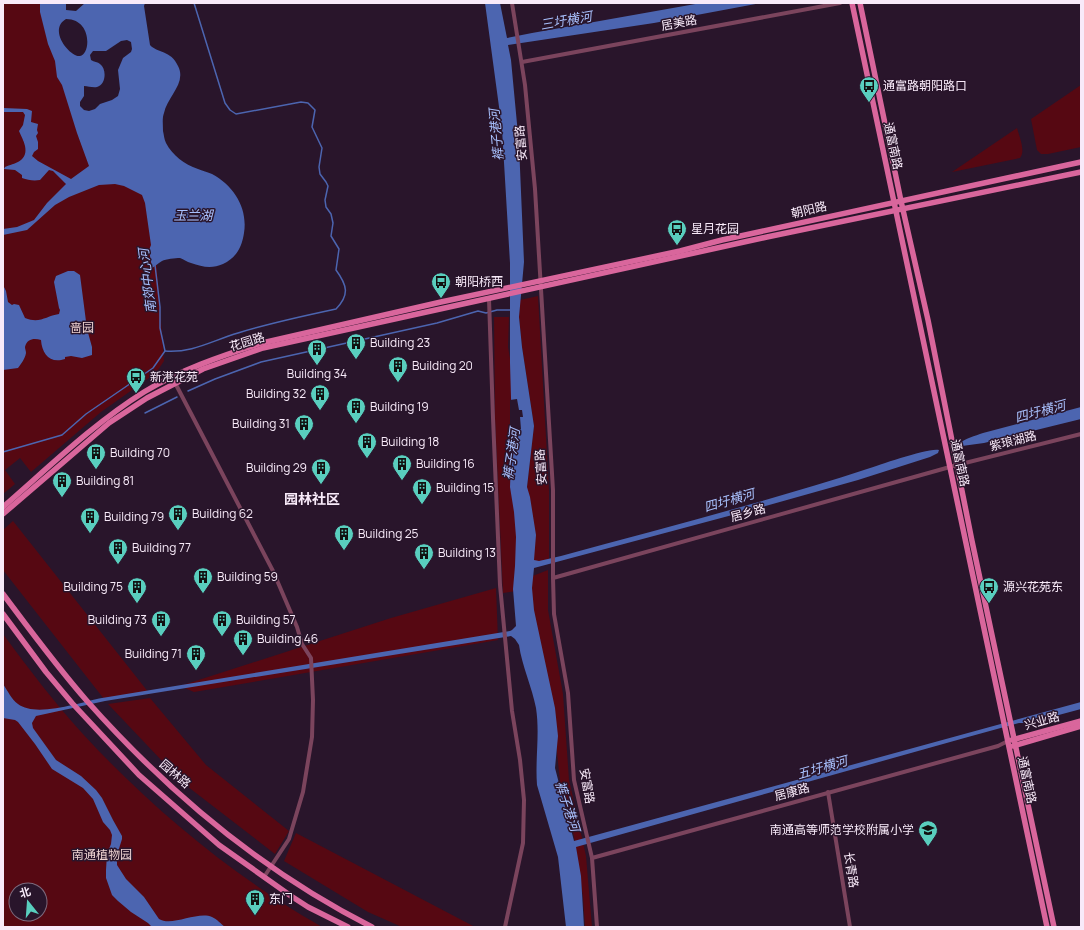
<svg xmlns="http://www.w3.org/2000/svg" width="1084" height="930" font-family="Manrope,'Noto Sans SC',sans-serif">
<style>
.green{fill:#560812;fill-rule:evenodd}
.water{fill:#4c65b0;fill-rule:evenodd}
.pier{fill:#29152b}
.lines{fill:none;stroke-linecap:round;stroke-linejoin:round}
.stream{stroke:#4c65b0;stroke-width:1.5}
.minor{stroke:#7b445d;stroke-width:4}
.major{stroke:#d9669c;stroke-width:5.5}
.labels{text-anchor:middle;stroke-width:3;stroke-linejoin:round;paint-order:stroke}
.street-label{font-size:12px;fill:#f8eaf9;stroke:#29152b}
.poi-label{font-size:12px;fill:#f8eaf9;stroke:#29152b;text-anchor:start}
.park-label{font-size:12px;fill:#edd2d1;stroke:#29152b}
.water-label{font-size:13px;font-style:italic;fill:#a8c0fd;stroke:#29152b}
.quarter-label{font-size:14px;font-weight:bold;fill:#f8eaf9;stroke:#29152b}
</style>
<rect width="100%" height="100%" fill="#29152b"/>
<!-- green -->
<g class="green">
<path d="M 3,3 L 43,3 L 84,136 L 151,186 L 164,361 L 156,373 L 101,412 L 31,472 L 20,458 L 5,470 L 15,484 L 3,494 Z"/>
<path d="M 1081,85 L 1081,147 L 1048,154 L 1041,154 L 1037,150 L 1031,119 Z"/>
<path d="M 1017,128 C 1019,136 1026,151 1020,158 L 952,172 Z"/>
<path d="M 538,296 L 549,491 L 549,561 L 530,566 L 527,487 L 534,426 L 522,347 L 519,317 L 520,300 Z"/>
<path d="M 494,317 L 509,317 L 508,347 L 517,399 L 519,532 L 517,591 L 503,593 L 495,418 Z"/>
<path d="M 13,521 L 149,693 L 104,699 L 3,570 L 3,530 Z"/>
<path d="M 548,570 L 548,610 L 563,694 L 569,780 L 586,856 L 592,927 L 585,927 L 583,897 L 574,836 L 561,790 L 554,725 L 532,630 L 530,577 Z"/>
<path d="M 496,588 L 498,640 L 194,692 L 180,686 L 391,618 Z"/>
<path d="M 3,634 C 28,668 54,702 82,733 C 141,797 208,855 281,902 C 294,911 309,919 322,927 L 3,927 ZM 16,890 L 40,890 L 40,914 L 16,914 Z"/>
<path d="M 150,698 L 206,765 L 289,831 L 275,854 L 183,783 L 108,704 Z"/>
<path d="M 296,833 L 475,927 L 402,927 L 368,912 L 284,861 Z"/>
</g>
<!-- water -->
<g class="water">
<path d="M 40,3 L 66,3 L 66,10 L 76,11 L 85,3 L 145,3 L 144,6 L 150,45 C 157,53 171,50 178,66 C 187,83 167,97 164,113 C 162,118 163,125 163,131 C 164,135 164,139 166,143 C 173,156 184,164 198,169 C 202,171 208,172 212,174 C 234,186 248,208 244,233 C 242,247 236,258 223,264 C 212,269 202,267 191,263 C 187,262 183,259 180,258 C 175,258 166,259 162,261 C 158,263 156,266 152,268 L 149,250 L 151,245 L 145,203 L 142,195 L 124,186 L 115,184 L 99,185 L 69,197 L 55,205 L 27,230 L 3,235 L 3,229 L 17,227 L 34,220 L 47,203 L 66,184 L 53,171 L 49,170 L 40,180 C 33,181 28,180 22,178 L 22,175 L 15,170 L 4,169 L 5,167 C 16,163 28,161 25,146 C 24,141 21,136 19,131 L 23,125 L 25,115 L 23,112 L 3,112 L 3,108 L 27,109 L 32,111 L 31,122 L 38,124 L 37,130 L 38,133 L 36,136 L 38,142 L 38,149 L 34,152 L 32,156 L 38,161 L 71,179 L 89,166 L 77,133 L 62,85 L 57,77 L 55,61 L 48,44 L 40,12 ZM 66,19 C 92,19 91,54 80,56 C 71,58 47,30 66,19 ZM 127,40 L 131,42 L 132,49 L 131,52 L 123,58 L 118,70 L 120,89 L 118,96 L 112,100 L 100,104 L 95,109 L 89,111 L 84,110 L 80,106 L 80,102 L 84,96 L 84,86 C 88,86 93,88 97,87 C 106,85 107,69 100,64 C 98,62 94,62 91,60 L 90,55 L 93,51 L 106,51 L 121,41 Z"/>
<path d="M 485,3 L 500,3 L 507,38 L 532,33 L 701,3 L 761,3 L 654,23 L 508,45 L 511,60 L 519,145 L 524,262 L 519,317 L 522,347 L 534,426 L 527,487 L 530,497 L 536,535 L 534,560 L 539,561 L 561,556 C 663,528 766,502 867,469 C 879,465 930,447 939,450 L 938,453 L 930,457 L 858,480 L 751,510 L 534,568 L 532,588 L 534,610 L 555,708 L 558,736 L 555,768 L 574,841 L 1081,702 L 1081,709 L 1029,723 L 1019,723 L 968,737 L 576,847 L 581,876 L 584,927 L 566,927 L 558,857 L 537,785 C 535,759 540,734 536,708 C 532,687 522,666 519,645 L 515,639 L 511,636 L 105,701 L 36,716 L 32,723 L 33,728 L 56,760 L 81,776 L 96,790 L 102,798 L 113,820 L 122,836 L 122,839 L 117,855 L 117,865 L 126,879 L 144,897 L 159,919 C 172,927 197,911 212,917 C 217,919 221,924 225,927 L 152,927 L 148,923 L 131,912 L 118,901 L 112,895 L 106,878 L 106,870 L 107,854 L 111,844 L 112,835 L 110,830 L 103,822 L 93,799 L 83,788 L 52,769 L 35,744 L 18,722 L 15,720 L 3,718 L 3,684 C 8,691 11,699 18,704 C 36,718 81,702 102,698 L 510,631 L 512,630 L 516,626 L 513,589 L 515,566 L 516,537 L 514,512 L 510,487 L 512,432 L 510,363 L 510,263 L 502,129 Z"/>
<path d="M 68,271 L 74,271 L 80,275 L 87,329 L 92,347 L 92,355 L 82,358 L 71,356 L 65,357 L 65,359 C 50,364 42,354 41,340 C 35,338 27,338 25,347 C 25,349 26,351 26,353 C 25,359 21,364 18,368 L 3,370 L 3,285 L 6,291 L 8,302 L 12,305 L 14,304 L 19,305 L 25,318 C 40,324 46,316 59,314 L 60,310 L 59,308 L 54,282 L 56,276 Z"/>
<path d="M 1081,407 L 1081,419 L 984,443 L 962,446 L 959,444 C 965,438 975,436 983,433 Z"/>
</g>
<!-- pier -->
<path class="pier" d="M 517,399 L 519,410 L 522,410 L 523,417 L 520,417 L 521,429 L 510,431 L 510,400 Z"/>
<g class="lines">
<!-- stream -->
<g class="stream">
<path d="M 165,351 C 193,353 211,341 238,333 C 270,323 303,316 336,309 C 350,295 347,285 336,270 L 339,249 L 331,236 L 333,223 L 331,214 L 326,207 L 325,200 L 328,186 L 326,182 L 320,174 L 319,167 L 322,148 L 312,127 L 315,110 L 308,103 L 301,102 L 236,114 L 230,110 L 225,103 L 194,3"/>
<path d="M 188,391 L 215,379 L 261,362 L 437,323 L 478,311 L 486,313 L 497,310 L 512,310"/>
<path d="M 145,413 L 177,397"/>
<path d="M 3,452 L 62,435 L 86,414 L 153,368 L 165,351 L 160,328 L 160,307 L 155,265"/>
</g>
<!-- minor -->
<g class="minor">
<path d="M 512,3 L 525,85 L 535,189 L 553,490 L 553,578 L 554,614 L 568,693 L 574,780 L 592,858 L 597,927"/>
<path d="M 522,62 L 840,3"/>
<path d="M 489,299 L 493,418 L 500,585 L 512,711 L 520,760 L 524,800 L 523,843 L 505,927"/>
<path d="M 172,377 L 273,571 L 297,627 L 302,644 L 311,658 L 313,700 L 312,737 L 303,792 L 289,839 L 264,877"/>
<path d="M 553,578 L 957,465 L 1081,434"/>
<path d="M 828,792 L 850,927"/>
<path d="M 592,858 L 998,746 L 1008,741"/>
</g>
<!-- major -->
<g class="major">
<path d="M 852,3 L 1047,927"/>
<path d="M 860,3 L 901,201 L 928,320 L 972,541 L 1054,927"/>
<path d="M 3,507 C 48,468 94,423 144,392 C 180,370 221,356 262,343 L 441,302 L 680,251 L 722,240 L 1081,162"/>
<path d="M 3,514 L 109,423 L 147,398 L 203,369 L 263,348 L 767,237 L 1081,172"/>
<path d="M 3,594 C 30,630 57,667 87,701 C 168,792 263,872 372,927"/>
<path d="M 3,614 L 46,672 L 72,703 L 139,775 L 219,845 L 291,896 L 308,907 L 348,927"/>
<path d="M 1012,740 L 1081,721"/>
<path d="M 1013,746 L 1081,726"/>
</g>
</g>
<!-- icons -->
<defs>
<g id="bus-pin" transform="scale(1)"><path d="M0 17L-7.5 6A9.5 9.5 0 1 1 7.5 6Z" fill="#59cebe" stroke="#29152b"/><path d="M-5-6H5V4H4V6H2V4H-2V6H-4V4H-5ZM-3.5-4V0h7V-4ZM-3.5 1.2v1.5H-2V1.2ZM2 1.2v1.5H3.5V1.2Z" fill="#111"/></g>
<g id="building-pin" transform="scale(1)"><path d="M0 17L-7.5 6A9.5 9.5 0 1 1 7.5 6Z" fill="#59cebe" stroke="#29152b"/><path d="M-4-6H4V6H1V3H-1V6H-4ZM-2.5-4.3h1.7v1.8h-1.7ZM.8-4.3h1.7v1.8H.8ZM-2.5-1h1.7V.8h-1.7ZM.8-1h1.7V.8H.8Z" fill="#111"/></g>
<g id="school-pin" transform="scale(1)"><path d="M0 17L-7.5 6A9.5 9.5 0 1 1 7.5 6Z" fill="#59cebe" stroke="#29152b"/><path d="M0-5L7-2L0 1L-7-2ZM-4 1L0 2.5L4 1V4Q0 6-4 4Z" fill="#111"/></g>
</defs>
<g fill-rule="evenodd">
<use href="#bus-pin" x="869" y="86"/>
<use href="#bus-pin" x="677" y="229"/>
<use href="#bus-pin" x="441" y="282"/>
<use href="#building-pin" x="356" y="343"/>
<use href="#building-pin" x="317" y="349"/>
<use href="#building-pin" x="398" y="366"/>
<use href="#bus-pin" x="136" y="377"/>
<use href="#building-pin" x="320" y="394"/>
<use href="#building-pin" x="356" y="407"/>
<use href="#building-pin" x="304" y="424"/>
<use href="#building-pin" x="367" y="442"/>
<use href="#building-pin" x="96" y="453"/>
<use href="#building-pin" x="402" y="464"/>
<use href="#building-pin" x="321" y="468"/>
<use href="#building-pin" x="62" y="481"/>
<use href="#building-pin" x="422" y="488"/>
<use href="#building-pin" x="178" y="514"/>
<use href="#building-pin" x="90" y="517"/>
<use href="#building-pin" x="344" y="534"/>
<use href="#building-pin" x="118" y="548"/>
<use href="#building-pin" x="424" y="553"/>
<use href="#building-pin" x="203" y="577"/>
<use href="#building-pin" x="137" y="587"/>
<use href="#bus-pin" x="989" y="587"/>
<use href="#building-pin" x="161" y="620"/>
<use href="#building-pin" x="222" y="620"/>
<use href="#building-pin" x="243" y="639"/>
<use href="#building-pin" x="196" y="654"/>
<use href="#school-pin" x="928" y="830"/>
<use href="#building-pin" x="255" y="899"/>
</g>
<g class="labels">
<!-- street labels -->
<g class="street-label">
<text transform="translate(679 23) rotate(-11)" y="4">居美路</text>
<text transform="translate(521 143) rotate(-95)" y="4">安富路</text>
<text transform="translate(893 146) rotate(78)" y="4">通富南路</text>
<text transform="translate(809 210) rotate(-13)" y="4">朝阳路</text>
<text transform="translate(247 342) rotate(-17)" y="4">花园路</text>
<text transform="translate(1013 441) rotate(-14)" y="4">紫琅湖路</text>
<text transform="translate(960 463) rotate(78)" y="4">通富南路</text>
<text transform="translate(541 467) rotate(-94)" y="4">安富路</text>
<text transform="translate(748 513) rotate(-15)" y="4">居乡路</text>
<text transform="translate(1042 721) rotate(-16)" y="4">兴业路</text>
<text transform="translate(175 774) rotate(41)" y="4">园林路</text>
<text transform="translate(1027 780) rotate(78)" y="4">通富南路</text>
<text transform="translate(587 786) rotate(80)" y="4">安富路</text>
<text transform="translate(792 792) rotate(-15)" y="4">居康路</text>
<text transform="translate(851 870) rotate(81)" y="4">长青路</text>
</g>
<!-- poi labels -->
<g class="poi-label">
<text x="883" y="90">通富路朝阳路口</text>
<text x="691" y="233">星月花园</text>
<text x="455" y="286">朝阳桥西</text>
<text x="370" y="347">Building 23</text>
<text x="412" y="370">Building 20</text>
<text x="317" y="378" text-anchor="middle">Building 34</text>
<text x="150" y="381">新港花苑</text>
<text x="306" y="398" text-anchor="end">Building 32</text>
<text x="370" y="411">Building 19</text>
<text x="290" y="428" text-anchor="end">Building 31</text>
<text x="381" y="446">Building 18</text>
<text x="110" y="457">Building 70</text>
<text x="416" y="468">Building 16</text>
<text x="307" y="472" text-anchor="end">Building 29</text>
<text x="76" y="485">Building 81</text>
<text x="436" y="492">Building 15</text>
<text x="192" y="518">Building 62</text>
<text x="104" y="521">Building 79</text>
<text x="358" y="538">Building 25</text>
<text x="132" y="552">Building 77</text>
<text x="438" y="557">Building 13</text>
<text x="217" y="581">Building 59</text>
<text x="123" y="591" text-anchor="end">Building 75</text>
<text x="1003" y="591">源兴花苑东</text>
<text x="147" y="624" text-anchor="end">Building 73</text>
<text x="236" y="624">Building 57</text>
<text x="257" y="643">Building 46</text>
<text x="182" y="658" text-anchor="end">Building 71</text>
<text x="914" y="834" text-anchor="end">南通高等师范学校附属小学</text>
<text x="269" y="903">东门</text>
</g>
<!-- park labels -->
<g class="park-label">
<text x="82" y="332">啬园</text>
<text x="102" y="859">南通植物园</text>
</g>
<!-- water labels -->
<g class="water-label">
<text transform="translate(566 20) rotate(-10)" y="5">三圩横河</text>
<text transform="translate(496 135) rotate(-95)" y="5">裤子港河</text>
<text x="193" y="220">玉兰湖</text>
<text transform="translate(147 281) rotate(-97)" y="5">南郊中心河</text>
<text transform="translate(1040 411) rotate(-15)" y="5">四圩横河</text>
<text transform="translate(511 454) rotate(-82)" y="5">裤子港河</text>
<text transform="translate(729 500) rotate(-16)" y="5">四圩横河</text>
<text transform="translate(822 767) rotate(-16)" y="5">五圩横河</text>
<text transform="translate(568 806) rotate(72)" y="5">裤子港河</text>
</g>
<!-- quarter labels -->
<g class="quarter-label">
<text x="312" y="504">园林社区</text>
</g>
</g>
<!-- border -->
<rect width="1084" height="930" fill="none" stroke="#f8eaf9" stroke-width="8"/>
<!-- north arrow -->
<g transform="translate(28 902) rotate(343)"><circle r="19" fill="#29152b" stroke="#7c6a7d"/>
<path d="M0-3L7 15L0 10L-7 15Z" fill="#59cebe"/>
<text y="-6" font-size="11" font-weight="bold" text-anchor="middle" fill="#f8eaf9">北</text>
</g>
</svg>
